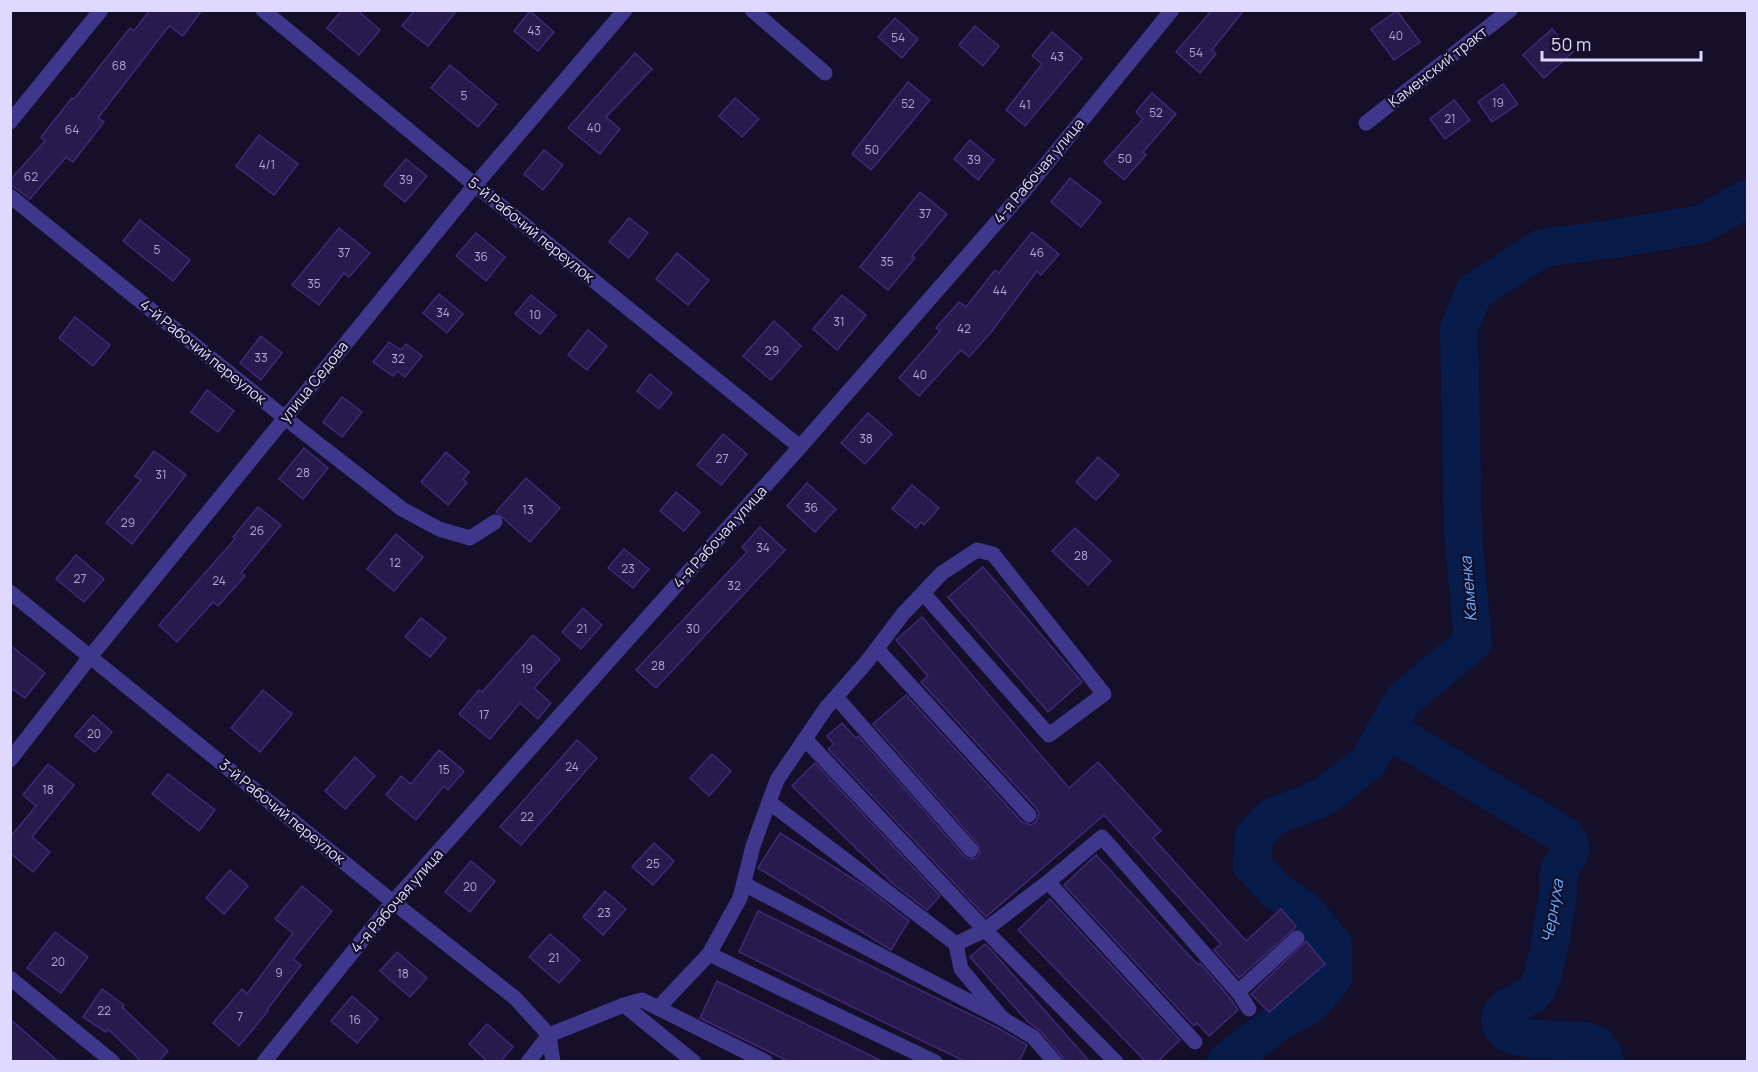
<svg xmlns="http://www.w3.org/2000/svg" width="1758" height="1072" font-family="Manrope,sans-serif">
<style>
.lines{fill:none;stroke-linecap:round;stroke-linejoin:round}
.river{stroke:#071c4b;stroke-width:38}
.building{fill:#271a4c;stroke:#3f2a7a;stroke-width:1.5}
.minor{stroke:#3f378c;stroke-width:15}
.labels{text-anchor:middle;stroke-width:4.5;stroke-linejoin:round;paint-order:stroke}
.number-label{font-size:12px;fill:#b1a8d2}
.street-label{font-size:15px;fill:#dfd8ff;stroke:#150f2a}
.water-label{font-size:16px;font-style:italic;fill:#66afff;stroke:#150f2a}
</style>
<rect width="100%" height="100%" fill="#150f2a"/>
<g class="lines">
<!-- river -->
<g class="river">
<path d="M 1387,729 L 1565,836 C 1579,853 1563,857 1559,872 C 1557,880 1559,888 1558,895 C 1555,914 1546,975 1537,989 C 1530,1001 1499,1005 1500,1020 C 1504,1051 1577,1032 1597,1046 C 1602,1050 1604,1056 1605,1062"/>
<path d="M 1226,1062 L 1281,1020 L 1310,1005 L 1333,978 L 1333,944 L 1306,912 L 1274,889 L 1252,865 L 1254,836 L 1272,817 L 1324,797 L 1368,762 L 1403,700 L 1473,642 L 1463,532 L 1459,329 L 1474,292 L 1542,248 L 1613,239 L 1702,224 L 1748,198"/>
</g>
</g>
<!-- building -->
<g class="building">
<path d="M 150,10 L 202,10 L 183,36 L 169,26 L 98,118 L 104,122 L 73,162 L 66,157 L 30,199 L 10,184 L 10,180 L 45,141 L 41,137 L 72,98 L 74,99 L 130,28 L 134,31 Z"/>
<path d="M 342,10 L 357,10 L 380,30 L 359,55 L 327,28 Z"/>
<path d="M 415,10 L 457,10 L 428,46 L 402,26 Z"/>
<path d="M 1212,10 L 1244,10 L 1212,50 L 1216,54 L 1200,73 L 1176,52 Z"/>
<path d="M 530,11 L 554,32 L 538,51 L 514,31 Z"/>
<path d="M 1397,11 L 1420,42 L 1394,60 L 1371,29 Z"/>
<path d="M 895,18 L 918,39 L 902,58 L 878,37 Z"/>
<path d="M 975,26 L 999,46 L 983,66 L 959,45 Z"/>
<path d="M 1552,29 L 1573,52 L 1544,78 L 1523,55 Z"/>
<path d="M 1052,32 L 1082,58 L 1025,126 L 1006,110 L 1042,64 L 1032,56 Z"/>
<path d="M 635,53 L 652,69 L 606,117 L 620,129 L 600,154 L 568,128 Z"/>
<path d="M 450,65 L 497,104 L 478,127 L 431,88 Z"/>
<path d="M 908,82 L 930,100 L 871,170 L 852,154 Z"/>
<path d="M 1503,84 L 1518,104 L 1492,122 L 1478,102 Z"/>
<path d="M 1152,93 L 1176,114 L 1143,152 L 1146,155 L 1124,180 L 1104,162 L 1143,119 L 1136,112 Z"/>
<path d="M 735,98 L 759,119 L 742,137 L 719,116 Z"/>
<path d="M 1454,100 L 1470,120 L 1445,139 L 1430,119 Z"/>
<path d="M 259,135 L 298,164 L 274,195 L 236,166 Z"/>
<path d="M 970,140 L 994,160 L 978,180 L 954,159 Z"/>
<path d="M 544,150 L 563,165 L 543,190 L 524,174 Z"/>
<path d="M 406,159 L 427,176 L 405,202 L 384,185 Z"/>
<path d="M 1070,178 L 1101,202 L 1081,227 L 1051,202 Z"/>
<path d="M 920,192 L 947,214 L 912,256 L 915,258 L 888,290 L 860,267 Z"/>
<path d="M 629,218 L 648,233 L 629,258 L 609,242 Z"/>
<path d="M 140,220 L 190,260 L 173,281 L 123,241 Z"/>
<path d="M 339,228 L 370,253 L 349,277 L 344,273 L 319,305 L 292,285 Z"/>
<path d="M 1032,232 L 1059,254 L 1041,275 L 1037,271 L 992,331 L 969,357 L 961,350 L 919,396 L 899,378 L 940,331 L 936,328 L 959,302 L 966,307 L 995,270 L 999,273 Z"/>
<path d="M 476,233 L 505,257 L 486,281 L 456,256 Z"/>
<path d="M 677,253 L 709,280 L 688,305 L 656,279 Z"/>
<path d="M 439,294 L 463,314 L 447,333 L 423,313 Z"/>
<path d="M 531,295 L 556,315 L 540,334 L 515,314 Z"/>
<path d="M 842,295 L 866,315 L 837,350 L 813,329 Z"/>
<path d="M 75,317 L 110,345 L 93,366 L 59,338 Z"/>
<path d="M 774,321 L 801,346 L 771,380 L 743,356 Z"/>
<path d="M 588,330 L 607,346 L 587,370 L 568,355 Z"/>
<path d="M 261,336 L 282,353 L 261,380 L 240,363 Z"/>
<path d="M 389,342 L 401,350 L 406,344 L 422,356 L 405,377 L 397,371 L 393,376 L 373,362 Z"/>
<path d="M 650,374 L 672,393 L 659,409 L 637,391 Z"/>
<path d="M 207,390 L 234,411 L 218,432 L 191,412 Z"/>
<path d="M 342,397 L 362,412 L 342,437 L 323,422 Z"/>
<path d="M 868,413 L 892,434 L 865,464 L 841,443 Z"/>
<path d="M 723,434 L 747,454 L 721,485 L 697,465 Z"/>
<path d="M 304,448 L 328,468 L 303,499 L 279,479 Z"/>
<path d="M 154,451 L 186,475 L 132,544 L 106,523 L 141,480 L 135,476 Z"/>
<path d="M 446,452 L 469,472 L 463,479 L 467,483 L 448,505 L 421,482 Z"/>
<path d="M 1098,457 L 1119,475 L 1096,500 L 1076,482 Z"/>
<path d="M 526,478 L 560,508 L 530,542 L 496,512 Z"/>
<path d="M 807,483 L 836,509 L 815,532 L 787,506 Z"/>
<path d="M 912,485 L 939,508 L 924,525 L 921,522 L 916,528 L 892,509 Z"/>
<path d="M 676,492 L 700,512 L 684,531 L 660,511 Z"/>
<path d="M 258,507 L 281,525 L 241,573 L 245,576 L 218,606 L 213,602 L 177,642 L 159,625 L 235,539 L 233,537 Z"/>
<path d="M 760,527 L 785,550 L 656,688 L 636,670 L 747,552 L 742,547 Z"/>
<path d="M 1075,528 L 1111,561 L 1088,585 L 1052,551 Z"/>
<path d="M 396,534 L 423,557 L 394,591 L 367,569 Z"/>
<path d="M 624,549 L 649,569 L 633,588 L 608,568 Z"/>
<path d="M 76,555 L 104,579 L 84,602 L 56,579 Z"/>
<path d="M 983,567 L 1082,682 L 1048,712 L 948,597 Z"/>
<path d="M 583,608 L 602,625 L 581,649 L 562,632 Z"/>
<path d="M 922,617 L 1069,788 L 1098,762 L 1161,831 L 1153,838 L 1246,941 L 1281,909 L 1296,926 L 1295,928 L 1239,978 L 1214,950 L 1221,944 L 1104,815 L 986,917 L 828,749 L 834,744 L 827,736 L 842,723 L 856,738 L 858,736 L 964,856 L 968,859 L 977,858 L 980,853 L 978,844 L 873,724 L 906,695 L 1022,822 L 1031,825 L 1036,822 L 1039,813 L 1036,808 L 921,682 L 928,676 L 896,640 Z"/>
<path d="M 421,618 L 446,638 L 430,657 L 405,637 Z"/>
<path d="M 533,635 L 560,659 L 534,688 L 551,703 L 538,719 L 520,703 L 490,739 L 459,714 L 479,690 L 482,692 Z"/>
<path d="M 10,645 L 45,673 L 25,698 L 10,687 Z"/>
<path d="M 263,690 L 292,714 L 260,752 L 231,728 Z"/>
<path d="M 93,715 L 112,732 L 95,752 L 75,736 Z"/>
<path d="M 577,740 L 597,758 L 521,845 L 500,827 Z"/>
<path d="M 439,750 L 464,771 L 448,790 L 444,786 L 416,820 L 386,795 L 401,776 L 411,784 Z"/>
<path d="M 712,754 L 731,771 L 709,796 L 690,778 Z"/>
<path d="M 355,757 L 375,776 L 345,809 L 325,791 Z"/>
<path d="M 815,763 L 940,896 L 927,910 L 891,882 L 792,786 Z"/>
<path d="M 48,764 L 74,785 L 32,837 L 50,852 L 33,872 L 10,853 L 10,837 L 36,806 L 23,795 Z"/>
<path d="M 168,774 L 215,810 L 199,831 L 152,794 Z"/>
<path d="M 780,833 L 863,885 L 909,921 L 891,950 L 758,868 Z"/>
<path d="M 654,843 L 674,861 L 653,885 L 632,867 Z"/>
<path d="M 1096,855 L 1198,965 L 1200,963 L 1230,998 L 1238,1010 L 1209,1036 L 1197,1023 L 1194,1026 L 1064,885 Z"/>
<path d="M 471,861 L 495,881 L 470,912 L 445,892 Z"/>
<path d="M 230,870 L 248,886 L 224,914 L 206,898 Z"/>
<path d="M 302,886 L 332,911 L 293,959 L 301,965 L 267,1010 L 268,1011 L 239,1046 L 213,1023 L 242,989 L 247,994 L 293,933 L 275,919 Z"/>
<path d="M 605,891 L 626,909 L 603,935 L 583,917 Z"/>
<path d="M 1050,899 L 1180,1040 L 1157,1062 L 1146,1062 L 1018,930 Z"/>
<path d="M 758,911 L 998,1028 L 1027,1045 L 1019,1062 L 966,1062 L 739,952 Z"/>
<path d="M 55,932 L 88,957 L 61,993 L 27,968 Z"/>
<path d="M 550,934 L 580,960 L 559,983 L 529,957 Z"/>
<path d="M 1306,941 L 1325,964 L 1269,1012 L 1251,994 Z"/>
<path d="M 985,944 L 993,952 L 1090,1062 L 1065,1062 L 1062,1056 L 1040,1031 L 1028,1022 L 970,957 Z"/>
<path d="M 397,952 L 427,978 L 410,997 L 380,971 Z"/>
<path d="M 717,981 L 884,1062 L 790,1062 L 704,1020 L 700,1018 Z"/>
<path d="M 102,989 L 124,1005 L 122,1007 L 168,1051 L 158,1062 L 142,1062 L 108,1029 L 106,1032 L 83,1017 Z"/>
<path d="M 352,996 L 378,1019 L 357,1043 L 331,1021 Z"/>
<path d="M 10,1019 L 59,1062 L 10,1062 Z"/>
<path d="M 487,1024 L 513,1047 L 500,1062 L 488,1062 L 469,1044 Z"/>
</g>
<g class="lines">
<!-- minor -->
<g class="minor">
<path d="M 263,10 L 475,185 L 800,447"/>
<path d="M 752,10 L 825,73"/>
<path d="M 10,122 L 101,10"/>
<path d="M 1366,123 L 1510,10"/>
<path d="M 10,196 L 285,418 L 402,509 L 439,529 L 470,538 L 495,522"/>
<path d="M 10,592 L 393,902 L 515,998 L 549,1035"/>
<path d="M 877,649 L 1029,815"/>
<path d="M 836,697 L 971,850"/>
<path d="M 805,739 L 985,930 L 1048,882 L 1102,837 L 1238,992 L 1249,1009"/>
<path d="M 10,760 L 90,657 L 475,185 L 625,10"/>
<path d="M 769,802 L 956,944 L 985,930 L 1116,1062"/>
<path d="M 1048,882 L 1195,1042"/>
<path d="M 744,884 L 1003,1019"/>
<path d="M 956,944 L 961,969 L 1003,1019 L 1033,1037 L 1055,1062"/>
<path d="M 709,954 L 935,1062"/>
<path d="M 10,978 L 113,1062"/>
<path d="M 1238,992 L 1297,938"/>
<path d="M 624,1005 L 694,1062"/>
<path d="M 658,1008 L 766,1062"/>
<path d="M 549,1035 L 553,1062"/>
<path d="M 264,1062 L 393,902 L 800,447 L 1025,190 L 1172,10"/>
<path d="M 528,1062 L 549,1035 L 624,1005 L 642,1000 L 658,1008 L 709,954 L 740,898 L 753,846 L 777,780 L 826,708 L 865,664 L 903,614 L 942,573 L 977,550 L 993,554 L 1104,694 L 1049,735 L 923,593"/>
</g>
</g>
<g class="labels">
<!-- number labels -->
<g class="number-label">
<text x="534" y="35">43</text>
<text x="1396" y="40">40</text>
<text x="898" y="42">54</text>
<text x="1196" y="57">54</text>
<text x="1057" y="61">43</text>
<text x="119" y="70">68</text>
<text x="464" y="100">5</text>
<text x="1498" y="107">19</text>
<text x="908" y="108">52</text>
<text x="1025" y="109">41</text>
<text x="1156" y="117">52</text>
<text x="1450" y="123">21</text>
<text x="594" y="132">40</text>
<text x="72" y="134">64</text>
<text x="872" y="154">50</text>
<text x="1125" y="163">50</text>
<text x="974" y="164">39</text>
<text x="267" y="169">4/1</text>
<text x="31" y="181">62</text>
<text x="406" y="184">39</text>
<text x="925" y="218">37</text>
<text x="157" y="254">5</text>
<text x="344" y="257">37</text>
<text x="1037" y="257">46</text>
<text x="481" y="261">36</text>
<text x="887" y="266">35</text>
<text x="314" y="288">35</text>
<text x="1000" y="295">44</text>
<text x="443" y="317">34</text>
<text x="535" y="319">10</text>
<text x="839" y="326">31</text>
<text x="964" y="333">42</text>
<text x="772" y="355">29</text>
<text x="261" y="362">33</text>
<text x="398" y="363">32</text>
<text x="920" y="379">40</text>
<text x="866" y="443">38</text>
<text x="722" y="463">27</text>
<text x="303" y="477">28</text>
<text x="161" y="479">31</text>
<text x="811" y="512">36</text>
<text x="528" y="514">13</text>
<text x="128" y="527">29</text>
<text x="257" y="535">26</text>
<text x="763" y="552">34</text>
<text x="1081" y="560">28</text>
<text x="395" y="567">12</text>
<text x="628" y="573">23</text>
<text x="80" y="583">27</text>
<text x="219" y="585">24</text>
<text x="734" y="590">32</text>
<text x="582" y="633">21</text>
<text x="693" y="633">30</text>
<text x="658" y="670">28</text>
<text x="527" y="673">19</text>
<text x="484" y="719">17</text>
<text x="94" y="738">20</text>
<text x="572" y="771">24</text>
<text x="444" y="774">15</text>
<text x="48" y="794">18</text>
<text x="527" y="821">22</text>
<text x="653" y="868">25</text>
<text x="470" y="891">20</text>
<text x="604" y="917">23</text>
<text x="554" y="962">21</text>
<text x="58" y="966">20</text>
<text x="279" y="977">9</text>
<text x="403" y="978">18</text>
<text x="104" y="1015">22</text>
<text x="240" y="1021">7</text>
<text x="355" y="1024">16</text>
</g>
<!-- street labels -->
<g class="street-label">
<text transform="translate(1438 67) rotate(-38)" y="5">Каменский тракт</text>
<text transform="translate(1039 171) rotate(-50)" y="5">4-я Рабочая улица</text>
<text transform="translate(531 230) rotate(39)" y="5">5-й Рабочий переулок</text>
<text transform="translate(203 352) rotate(39)" y="5">4-й Рабочий переулок</text>
<text transform="translate(314 382) rotate(-51)" y="5">улица Седова</text>
<text transform="translate(720 537) rotate(-48)" y="5">4-я Рабочая улица</text>
<text transform="translate(282 812) rotate(39)" y="5">3-й Рабочий переулок</text>
<text transform="translate(397 901) rotate(-49)" y="5">4-я Рабочая улица</text>
</g>
<!-- water labels -->
<g class="water-label">
<text transform="translate(1468 589) rotate(-95)" y="6">Каменка</text>
<text transform="translate(1552 911) rotate(-80)" y="6">Чернуха</text>
</g>
</g>
<!-- border -->
<rect width="1758" height="1072" fill="none" stroke="#dfd8ff" stroke-width="24"/>
<!-- scale -->
<path d="M1542 51v9h159v-9" fill="none" stroke="#dfd8ff" stroke-width="3"/>
<text x="1551" y="51" font-size="18" fill="#dfd8ff" stroke="#150f2a" stroke-width="4.5" paint-order="stroke">50 m</text>
</svg>
